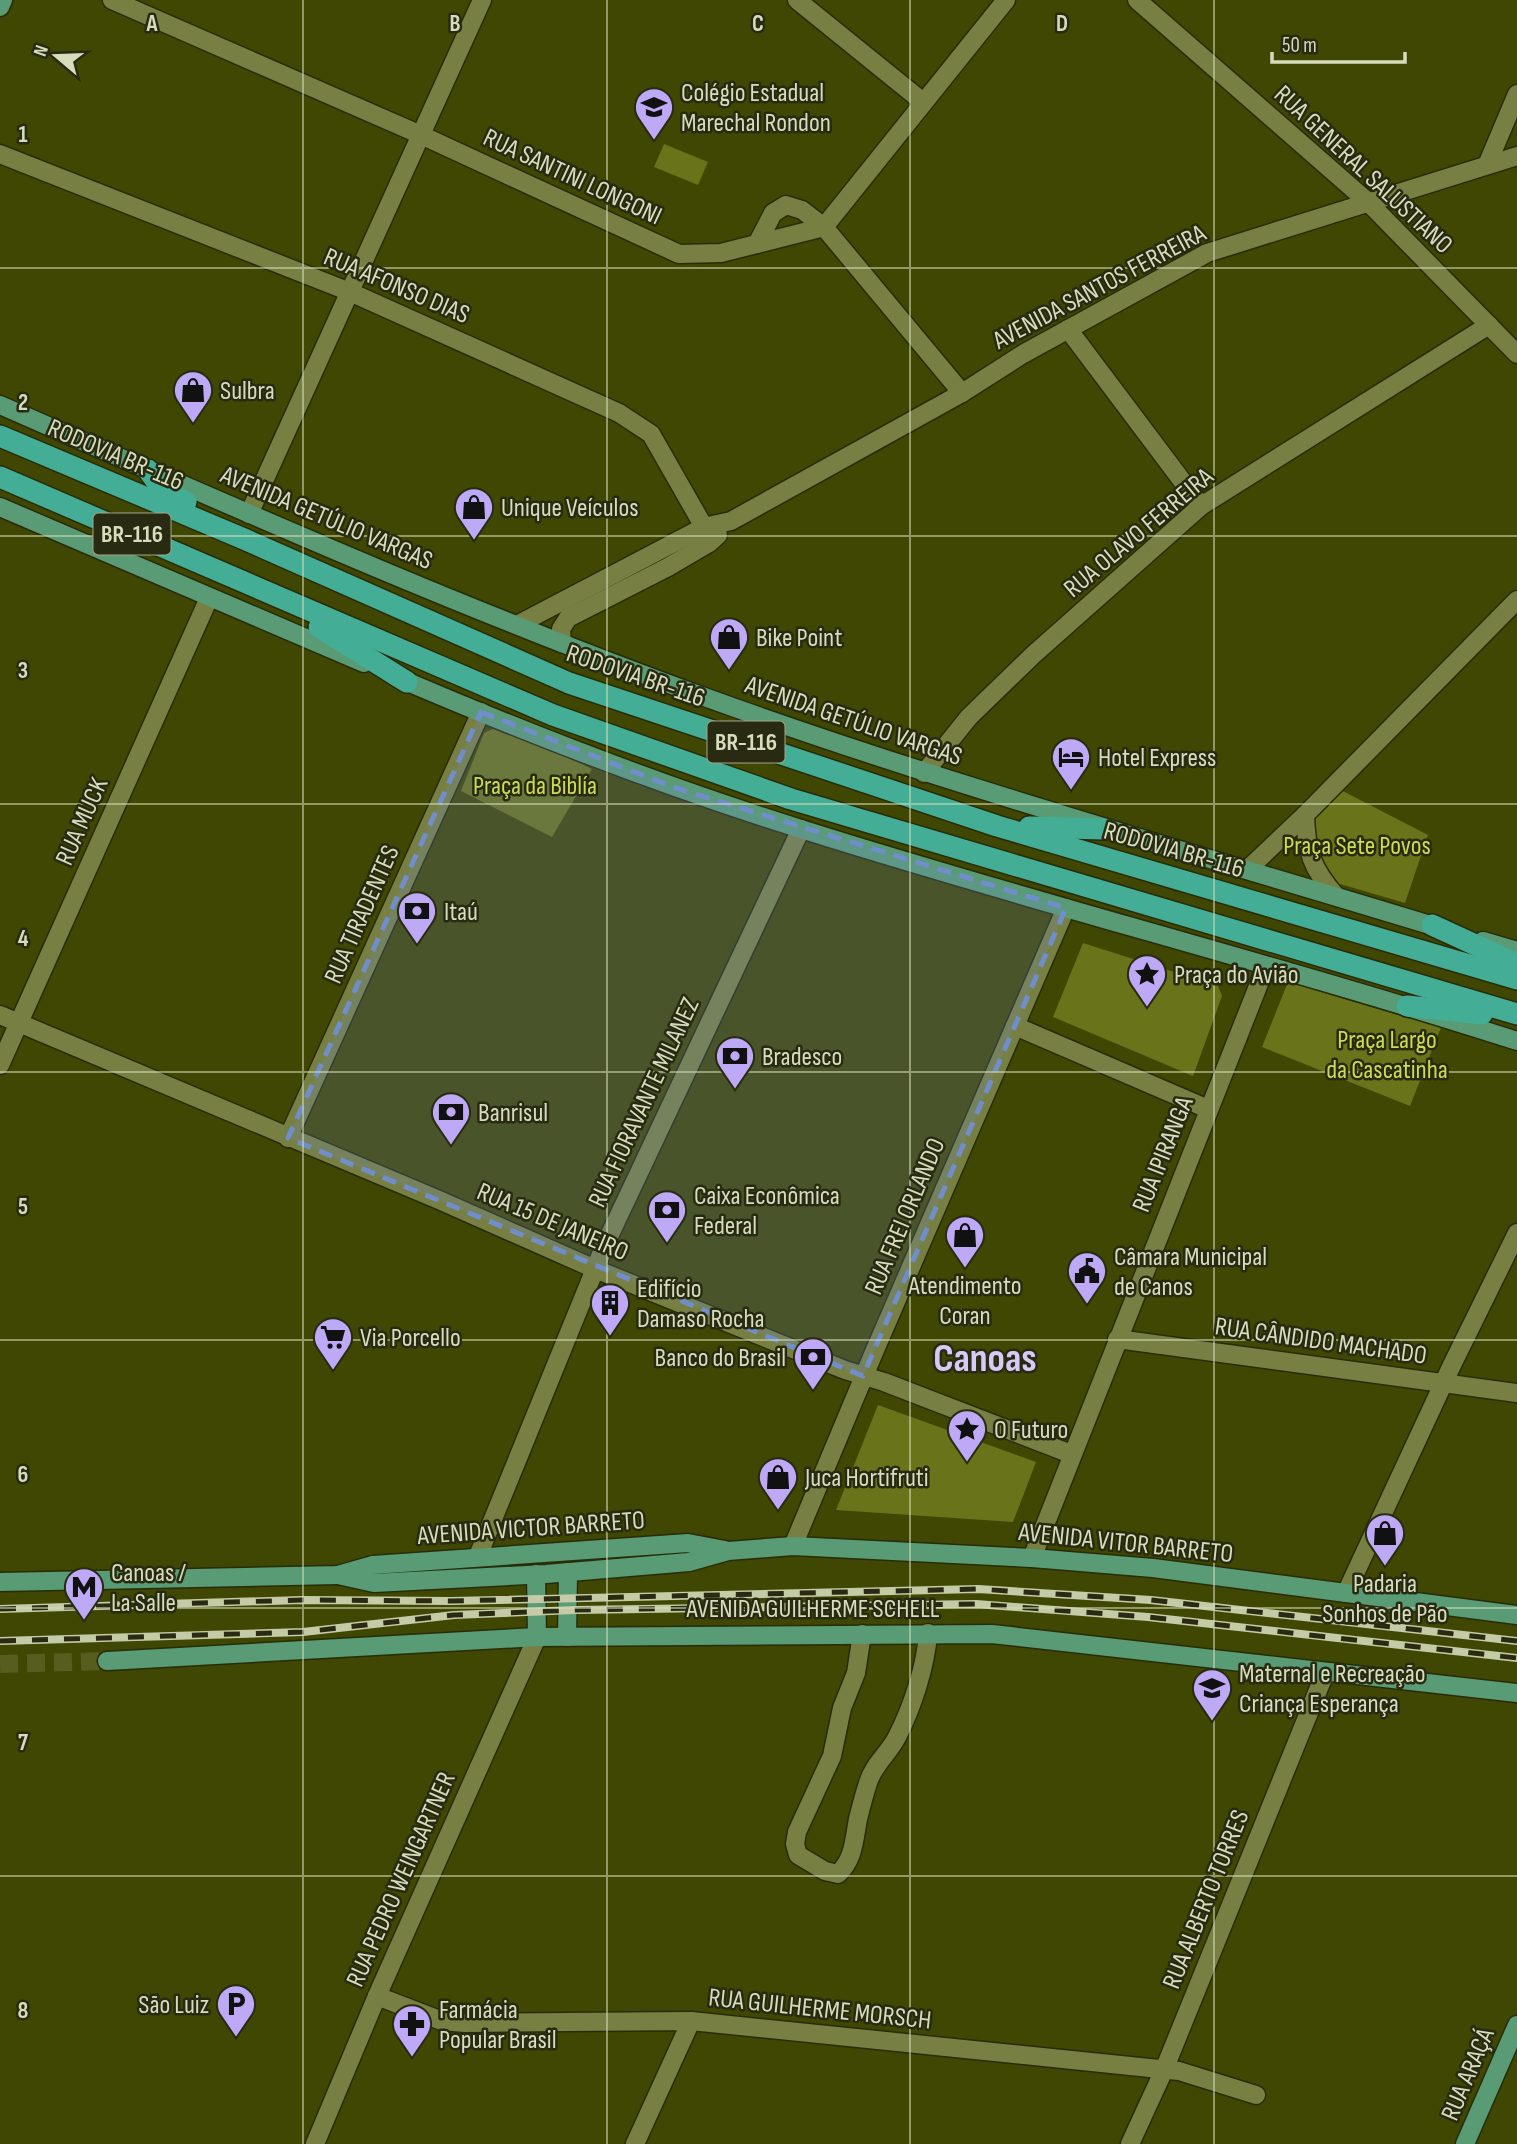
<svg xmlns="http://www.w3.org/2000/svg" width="1517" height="2144" font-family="'Sofia Sans Condensed',sans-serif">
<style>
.green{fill:#697319}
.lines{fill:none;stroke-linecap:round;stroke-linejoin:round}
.major-tunnel{stroke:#565d1e;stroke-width:18;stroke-dasharray:18 9;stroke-linecap:butt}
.minor-casing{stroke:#282c0b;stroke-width:21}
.major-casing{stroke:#282c0b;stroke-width:21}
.highway-casing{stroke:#282c0b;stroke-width:24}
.minor{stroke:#778042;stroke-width:18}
.major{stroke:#589b74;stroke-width:18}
.highway{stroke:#43ad96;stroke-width:21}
.rail-casing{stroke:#c5cba7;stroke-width:8}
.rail{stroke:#282b11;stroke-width:5;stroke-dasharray:16;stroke-linecap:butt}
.marked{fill:#708ecb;fill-opacity:0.2;stroke:#708ecb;stroke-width:5;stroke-dasharray:14 9;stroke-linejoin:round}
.grid{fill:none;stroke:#d6dcbc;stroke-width:2;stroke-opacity:0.55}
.labels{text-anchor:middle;stroke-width:5;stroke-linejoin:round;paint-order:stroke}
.shield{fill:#282b11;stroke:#a2a789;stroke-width:2}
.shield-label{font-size:24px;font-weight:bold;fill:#d6dcbc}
.poi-label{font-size:26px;fill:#d6dcbc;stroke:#282b11;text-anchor:start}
.street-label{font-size:26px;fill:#d6dcbc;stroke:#282b11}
.park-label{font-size:26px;fill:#cbdc54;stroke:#282b11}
.town-label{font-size:40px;font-weight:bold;fill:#d5cbf6;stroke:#282b11}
.grid-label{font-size:23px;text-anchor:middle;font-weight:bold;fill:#d6dcbc;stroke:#282b11;stroke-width:5;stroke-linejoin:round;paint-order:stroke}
</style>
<rect width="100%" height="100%" fill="#404702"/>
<!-- green -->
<g class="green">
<path d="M 664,144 L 708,162 L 698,185 L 654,167 Z"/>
<path d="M 495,728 L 526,737 L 592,769 L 552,837 L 461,791 L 484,733 Z"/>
<path d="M 1337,788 L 1428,835 L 1405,903 L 1333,882 L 1320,867 L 1310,818 Z"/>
<path d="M 1083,943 L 1218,986 L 1222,996 L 1193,1076 L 1053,1017 Z"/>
<path d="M 1288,982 L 1398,1015 L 1411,1013 L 1442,1025 L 1410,1106 L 1262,1047 Z"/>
<path d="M 878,1405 L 1036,1462 L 1013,1522 L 836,1510 Z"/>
</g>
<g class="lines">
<!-- major-tunnel -->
<path class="major-tunnel" d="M 0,1664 L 107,1661"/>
<!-- minor casing -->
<g class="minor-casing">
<g id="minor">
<path d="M 112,0 L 421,135 L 679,254 L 721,253 L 824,227"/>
<path d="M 797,0 L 923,102"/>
<path d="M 1137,0 L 1368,202 L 1517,354"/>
<path d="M 0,154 L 350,292 L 619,413 L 651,434 L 704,527 L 709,543"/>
<path d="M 1487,165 L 1517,94"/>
<path d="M 824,227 L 1006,0"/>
<path d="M 757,244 L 773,213 L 786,205 L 802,210 L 824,227 L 962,393"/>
<path d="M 1068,329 L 1201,506"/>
<path d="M 249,514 L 482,0"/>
<path d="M 517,625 L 704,527 L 731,521 L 962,393 L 1023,354 L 1207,253 L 1517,156"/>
<path d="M 562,643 L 561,629 L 568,618 L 668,567 L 709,543 L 718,535"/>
<path d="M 924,773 L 969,717 L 1033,655 L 1201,506 L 1489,325"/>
<path d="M 1305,815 C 1306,851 1312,869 1336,896"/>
<path d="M 1247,870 L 1305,815 L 1517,600"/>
<path d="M 0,1015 L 439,1200 L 595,1269 L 845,1370 L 884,1382 L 1071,1454"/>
<path d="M 1015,1026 L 1208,1109"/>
<path d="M 0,1065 L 209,598"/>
<path d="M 288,1138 L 481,712"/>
<path d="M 1117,1339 L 1517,1393"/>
<path d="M 793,1546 L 872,1357 L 1066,908"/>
<path d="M 478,1556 L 604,1247 L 801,829"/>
<path d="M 1032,1558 L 1266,966"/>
<path d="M 1346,1593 L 1451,1367 L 1517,1233"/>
<path d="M 862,1634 L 856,1673 L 842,1708 L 832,1756 L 797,1832 L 795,1844 L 798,1855 L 825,1871 L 838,1874 C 854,1859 854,1840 858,1819 C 861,1807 864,1795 868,1783 C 873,1765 889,1753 897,1737 C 912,1708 926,1666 928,1633"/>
<path d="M 377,1996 L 442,2021 L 465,2023 L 691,2021 L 1179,2071 L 1256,2095"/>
<path d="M 315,2144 L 377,1996 L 537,1637"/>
<path d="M 635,2144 L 691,2021"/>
<path d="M 1130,2144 L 1164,2070 L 1325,1673"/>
</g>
</g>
<!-- major casing -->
<g class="major-casing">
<g id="major">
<path d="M 0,7 L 3,0"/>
<path d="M 0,405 C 231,506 462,609 699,695 C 944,784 1194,853 1443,929"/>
<path d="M 0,507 L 364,663"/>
<path d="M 396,677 C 529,734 663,786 801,829 C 1038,904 1280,965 1517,1041"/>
<path d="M 1483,941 L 1517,951"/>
<path d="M 536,1574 L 537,1637"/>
<path d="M 338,1575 L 374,1583 L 546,1574 L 689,1562 L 728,1551 L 793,1546 L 1032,1558 L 1153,1568 L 1517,1615"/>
<path d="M 0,1582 L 338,1575 L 373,1565 L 688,1543 L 725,1550"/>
<path d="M 567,1637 L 568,1572"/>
<path d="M 107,1661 L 537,1637 L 992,1634 L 1517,1693"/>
<path d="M 1465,2144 L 1517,2025"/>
</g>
</g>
<!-- highway casing -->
<g class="highway-casing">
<g id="highway">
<path d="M 0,436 L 244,539 L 569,683 L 997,826 L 1517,979"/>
<path d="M 148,470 L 162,489 L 186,502"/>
<path d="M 0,477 L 553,715 L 791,799 L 1517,1014"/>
<path d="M 319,627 L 407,682"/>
<path d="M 1029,827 L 1104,829"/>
<path d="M 1432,925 L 1517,964"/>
<path d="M 1407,1006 L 1482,1014"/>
</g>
</g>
<!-- minor -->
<use href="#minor" class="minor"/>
<!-- major -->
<use href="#major" class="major"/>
<!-- highway -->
<use href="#highway" class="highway"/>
<!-- rail casing -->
<g class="rail-casing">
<g id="rail">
<path d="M 0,1609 L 302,1600 L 452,1601 L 978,1589 L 1151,1600 L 1517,1641"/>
<path d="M 0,1641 L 303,1632 L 454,1615 L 575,1610 L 976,1604 L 1148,1617 L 1517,1658"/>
</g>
</g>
<!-- rail -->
<use href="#rail" class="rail"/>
</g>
<!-- marked area -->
<path class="marked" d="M 481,712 L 676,788 L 1066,908 L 863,1376 L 288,1138 Z"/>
<!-- grid -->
<path class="grid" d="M 303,0 L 303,2144M 607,0 L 607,2144M 910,0 L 910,2144M 1214,0 L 1214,2144M 0,268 L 1517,268M 0,536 L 1517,536M 0,804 L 1517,804M 0,1072 L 1517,1072M 0,1340 L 1517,1340M 0,1608 L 1517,1608M 0,1876 L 1517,1876"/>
<!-- icons -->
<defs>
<g id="school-pin" transform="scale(2.0125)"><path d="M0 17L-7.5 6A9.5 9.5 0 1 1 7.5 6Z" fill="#bda9f5" stroke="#282b11"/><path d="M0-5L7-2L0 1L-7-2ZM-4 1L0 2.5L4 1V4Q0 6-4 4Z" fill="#111"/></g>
<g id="shop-pin" transform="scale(2.0125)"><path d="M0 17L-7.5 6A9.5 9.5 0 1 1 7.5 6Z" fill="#bda9f5" stroke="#282b11"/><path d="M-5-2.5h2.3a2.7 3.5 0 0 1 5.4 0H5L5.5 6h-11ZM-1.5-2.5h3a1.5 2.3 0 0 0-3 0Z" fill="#111"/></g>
<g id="hotel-pin" transform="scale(2.0125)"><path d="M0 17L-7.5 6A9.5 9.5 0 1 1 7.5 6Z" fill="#bda9f5" stroke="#282b11"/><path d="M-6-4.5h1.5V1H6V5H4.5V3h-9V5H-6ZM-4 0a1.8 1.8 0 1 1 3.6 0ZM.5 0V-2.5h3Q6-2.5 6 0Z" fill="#111"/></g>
<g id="bank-pin" transform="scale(2.0125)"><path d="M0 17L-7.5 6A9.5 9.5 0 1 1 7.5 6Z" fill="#bda9f5" stroke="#282b11"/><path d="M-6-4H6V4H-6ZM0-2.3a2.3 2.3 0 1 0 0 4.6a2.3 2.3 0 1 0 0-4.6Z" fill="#111"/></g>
<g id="sight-pin" transform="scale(2.0125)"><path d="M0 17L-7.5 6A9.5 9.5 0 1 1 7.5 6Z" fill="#bda9f5" stroke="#282b11"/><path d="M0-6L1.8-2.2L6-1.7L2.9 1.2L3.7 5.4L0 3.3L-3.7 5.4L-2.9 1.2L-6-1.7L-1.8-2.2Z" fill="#111"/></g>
<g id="civic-pin" transform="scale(2.0125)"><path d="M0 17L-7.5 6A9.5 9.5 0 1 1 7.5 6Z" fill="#bda9f5" stroke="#282b11"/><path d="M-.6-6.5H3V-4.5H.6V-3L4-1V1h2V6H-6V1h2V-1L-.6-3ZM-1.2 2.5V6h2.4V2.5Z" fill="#111"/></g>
<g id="building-pin" transform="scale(2.0125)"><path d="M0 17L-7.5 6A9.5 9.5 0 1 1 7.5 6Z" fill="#bda9f5" stroke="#282b11"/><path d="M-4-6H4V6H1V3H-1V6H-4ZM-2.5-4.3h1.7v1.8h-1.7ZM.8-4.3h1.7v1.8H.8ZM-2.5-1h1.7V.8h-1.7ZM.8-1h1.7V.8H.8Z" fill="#111"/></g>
<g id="supermarket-pin" transform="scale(2.0125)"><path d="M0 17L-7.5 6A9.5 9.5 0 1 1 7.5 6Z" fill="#bda9f5" stroke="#282b11"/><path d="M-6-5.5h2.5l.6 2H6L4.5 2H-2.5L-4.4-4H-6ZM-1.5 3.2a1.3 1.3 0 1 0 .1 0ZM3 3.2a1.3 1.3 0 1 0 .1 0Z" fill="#111"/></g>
<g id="metro-pin" transform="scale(2.0125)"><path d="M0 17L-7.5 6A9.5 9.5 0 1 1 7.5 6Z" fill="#bda9f5" stroke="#282b11"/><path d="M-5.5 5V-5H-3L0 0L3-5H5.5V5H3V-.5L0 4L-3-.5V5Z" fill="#111"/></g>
<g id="parking-pin" transform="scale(2.0125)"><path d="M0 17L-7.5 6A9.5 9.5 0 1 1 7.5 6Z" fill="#bda9f5" stroke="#282b11"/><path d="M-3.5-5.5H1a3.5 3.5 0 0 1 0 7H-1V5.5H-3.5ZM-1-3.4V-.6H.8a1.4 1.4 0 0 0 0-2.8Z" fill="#111"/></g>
<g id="pharmacy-pin" transform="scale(2.0125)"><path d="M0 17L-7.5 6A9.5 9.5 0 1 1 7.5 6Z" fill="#bda9f5" stroke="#282b11"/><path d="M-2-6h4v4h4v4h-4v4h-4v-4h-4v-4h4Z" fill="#111"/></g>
</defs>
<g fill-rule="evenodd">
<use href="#school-pin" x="654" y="107"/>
<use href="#shop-pin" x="193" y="390"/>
<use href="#shop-pin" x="474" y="507"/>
<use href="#shop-pin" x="729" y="637"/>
<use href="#hotel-pin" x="1071" y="757"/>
<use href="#bank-pin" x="417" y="911"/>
<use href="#sight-pin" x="1147" y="974"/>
<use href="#bank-pin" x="735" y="1056"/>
<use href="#bank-pin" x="451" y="1112"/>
<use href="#bank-pin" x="667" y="1210"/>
<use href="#shop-pin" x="965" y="1235"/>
<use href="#civic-pin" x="1087" y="1271"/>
<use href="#building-pin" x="610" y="1303"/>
<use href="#supermarket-pin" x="333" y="1337"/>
<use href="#bank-pin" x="813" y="1357"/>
<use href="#sight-pin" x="967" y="1429"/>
<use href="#shop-pin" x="778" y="1477"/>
<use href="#shop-pin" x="1385" y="1533"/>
<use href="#metro-pin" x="84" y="1587"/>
<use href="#school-pin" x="1212" y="1688"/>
<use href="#parking-pin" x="236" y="2004"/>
<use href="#pharmacy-pin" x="412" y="2024"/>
</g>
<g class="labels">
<!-- shield labels -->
<g class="shield">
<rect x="93.5" y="513.5" width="77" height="41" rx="5"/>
<rect x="707.5" y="721.5" width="77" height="41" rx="5"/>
</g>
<g class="shield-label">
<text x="132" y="542">BR-116</text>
<text x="746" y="750">BR-116</text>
</g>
<!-- poi labels -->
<g class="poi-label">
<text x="681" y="101">Colégio Estadual<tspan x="681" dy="30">Marechal Rondon</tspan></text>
<text x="220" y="399">Sulbra</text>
<text x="501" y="516">Unique Veículos</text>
<text x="756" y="646">Bike Point</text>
<text x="1098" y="766">Hotel Express</text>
<text x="444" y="920">Itaú</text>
<text x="1174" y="983">Praça do Avião</text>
<text x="762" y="1065">Bradesco</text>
<text x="478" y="1121">Banrisul</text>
<text x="694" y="1204">Caixa Econômica<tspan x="694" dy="30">Federal</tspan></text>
<text x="1114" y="1265">Câmara Municipal<tspan x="1114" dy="30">de Canos</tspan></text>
<text x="965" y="1294" text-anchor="middle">Atendimento<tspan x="965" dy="30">Coran</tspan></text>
<text x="637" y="1297">Edifício<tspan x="637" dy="30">Damaso Rocha</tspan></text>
<text x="360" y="1346">Via Porcello</text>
<text x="786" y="1366" text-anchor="end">Banco do Brasil</text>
<text x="994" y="1438">O Futuro</text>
<text x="805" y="1486">Juca Hortifruti</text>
<text x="111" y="1581">Canoas /<tspan x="111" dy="30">La Salle</tspan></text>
<text x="1385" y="1592" text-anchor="middle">Padaria<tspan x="1385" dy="30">Sonhos de Pão</tspan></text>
<text x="1239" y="1682">Maternal e Recreação<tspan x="1239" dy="30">Criança Esperança</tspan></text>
<text x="209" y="2013" text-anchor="end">São Luiz</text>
<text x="439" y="2018">Farmácia<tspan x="439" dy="30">Popular Brasil</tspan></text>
</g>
<!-- street labels -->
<g class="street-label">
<text transform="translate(1364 169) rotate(43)" y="9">RUA GENERAL SALUSTIANO</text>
<text transform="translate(573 176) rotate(25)" y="9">RUA SANTINI LONGONI</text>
<text transform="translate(397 285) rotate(23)" y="9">RUA AFONSO DIAS</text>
<text transform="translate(1099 286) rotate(-28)" y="9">AVENIDA SANTOS FERREIRA</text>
<text transform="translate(116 454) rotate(23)" y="9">RODOVIA BR-116</text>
<text transform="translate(327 517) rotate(23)" y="9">AVENIDA GETÚLIO VARGAS</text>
<text transform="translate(1138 532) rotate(-40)" y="9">RUA OLAVO FERREIRA</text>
<text transform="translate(636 675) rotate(19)" y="9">RODOVIA BR-116</text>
<text transform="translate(854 720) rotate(19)" y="9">AVENIDA GETÚLIO VARGAS</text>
<text transform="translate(81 821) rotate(-66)" y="9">RUA MUCK</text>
<text transform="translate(1174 849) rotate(16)" y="9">RODOVIA BR-116</text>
<text transform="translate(361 914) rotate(-66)" y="9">RUA TIRADENTES</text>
<text transform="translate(643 1102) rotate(-65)" y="9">RUA FIORAVANTE MILANEZ</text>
<text transform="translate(1162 1154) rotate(-68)" y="9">RUA IPIRANGA</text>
<text transform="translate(904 1216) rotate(-67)" y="9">RUA FREI ORLANDO</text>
<text transform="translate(553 1221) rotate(23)" y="9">RUA 15 DE JANEIRO</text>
<text transform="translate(1321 1340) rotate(8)" y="9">RUA CÂNDIDO MACHADO</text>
<text transform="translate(531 1527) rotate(-4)" y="9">AVENIDA VICTOR BARRETO</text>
<text transform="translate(1126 1542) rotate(6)" y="9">AVENIDA VITOR BARRETO</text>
<text x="813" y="1617">AVENIDA GUILHERME SCHELL</text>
<text transform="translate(400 1879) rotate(-66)" y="9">RUA PEDRO WEINGARTNER</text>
<text transform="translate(1205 1899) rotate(-68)" y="9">RUA ALBERTO TORRES</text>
<text transform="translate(820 2008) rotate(6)" y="9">RUA GUILHERME MORSCH</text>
<text transform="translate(1467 2074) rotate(-67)" y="9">RUA ARAÇÁ</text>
</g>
<!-- park labels -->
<g class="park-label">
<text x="535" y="794">Praça da Biblía</text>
<text x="1357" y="854">Praça Sete Povos</text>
<text x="1387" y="1048">Praça Largo<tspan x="1387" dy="30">da Cascatinha</tspan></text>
</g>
<!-- town labels -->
<g class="town-label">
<text x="985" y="1371">Canoas</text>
</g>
</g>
<g class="grid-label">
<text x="152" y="31">A</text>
<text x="455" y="31">B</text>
<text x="758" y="31">C</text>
<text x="1062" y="31">D</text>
<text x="23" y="142">1</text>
<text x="23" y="410">2</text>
<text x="23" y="678">3</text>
<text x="23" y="946">4</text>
<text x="23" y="1214">5</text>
<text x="23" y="1482">6</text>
<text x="23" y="1750">7</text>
<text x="23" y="2018">8</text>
</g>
<!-- north arrow -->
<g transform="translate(56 56) rotate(289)" stroke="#282b11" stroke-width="5" paint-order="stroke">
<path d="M0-5L12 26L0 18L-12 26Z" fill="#d6dcbc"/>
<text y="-10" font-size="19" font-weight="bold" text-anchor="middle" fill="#d6dcbc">N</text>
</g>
<!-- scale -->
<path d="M1272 52v10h133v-10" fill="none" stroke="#d6dcbc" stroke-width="3.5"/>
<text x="1282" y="52" font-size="21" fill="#d6dcbc" stroke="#282b11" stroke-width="5" paint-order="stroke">50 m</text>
</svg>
